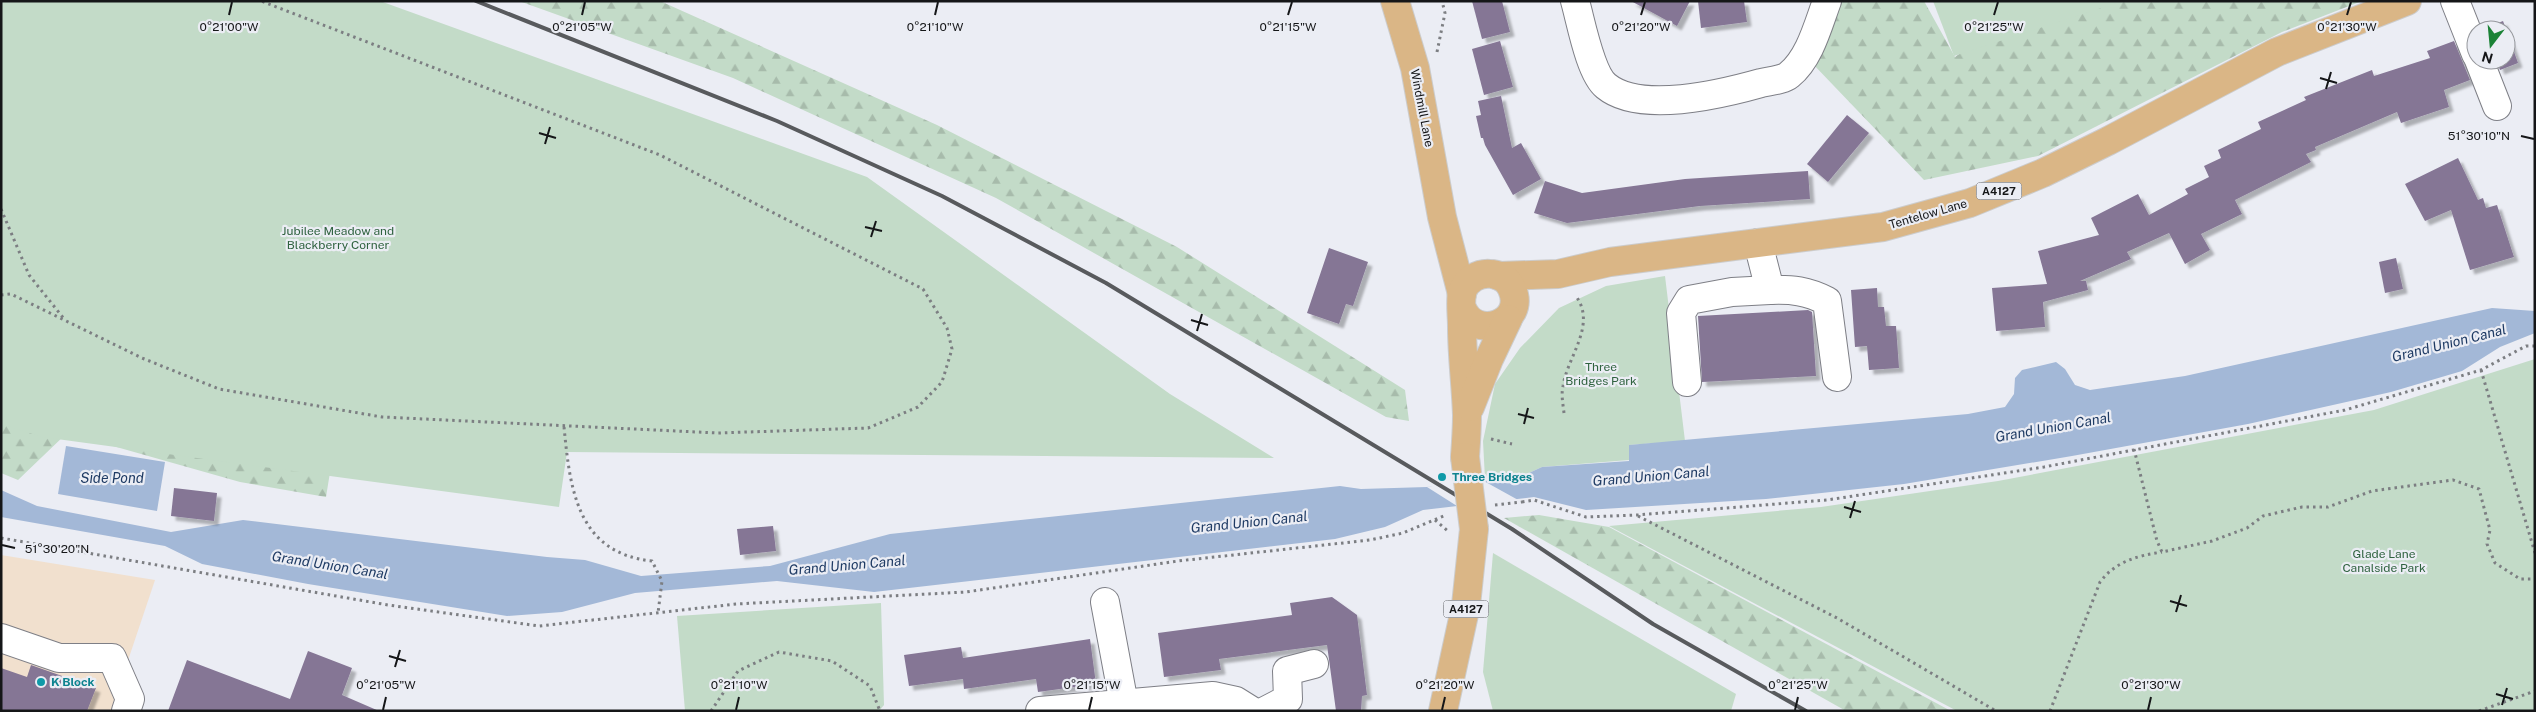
<svg xmlns="http://www.w3.org/2000/svg" width="2536" height="712" font-family="'Public Sans',sans-serif">
<style>
.medical{fill:#f1e0ce}
.forest{fill:url(#forest-firs)}
.park{fill:#c3dbc8}
.water{fill:#a3b8d7}
.pier{fill:#ebedf4}
.building{fill:#857695;filter:url(#shadow)}
.lines{fill:none;stroke-linecap:round;stroke-linejoin:round}
.minor-casing{stroke:#7e7f86;stroke-width:30}
.major-casing{stroke:#ccc;stroke-width:30}
.path{stroke:#7c7e82;stroke-width:3;stroke-dasharray:2.5 4;stroke-linecap:butt}
.minor{stroke:#fff;stroke-width:28}
.major{stroke:#dab686;stroke-width:28}
.rail{stroke:#585a5d;stroke-width:4}
.major-bridge-casing{stroke:#ccc;stroke-width:30;stroke-linecap:butt}
.path-bridge{stroke:#7c7e82;stroke-width:3;stroke-dasharray:2.5 4;stroke-linecap:butt}
.major-bridge{stroke:#dab686;stroke-width:28}
.ticks{fill:none;stroke:#151618;stroke-width:2}
.culture-dot{fill:#0f9aa8;stroke:#ebedf4;stroke-width:2}
.labels{text-anchor:middle;stroke-width:4.5;stroke-linejoin:round;paint-order:stroke}
.shield{fill:#ebedf4;stroke:#55565a;stroke-width:1}
.shield-label{font-size:11px;font-weight:bold;fill:#151618}
.street-label{font-size:12px;fill:#151618;stroke:#ebedf4}
.park-label{font-size:12px;fill:#2f623f;stroke:#ebedf4}
.culture-label{font-size:12px;font-weight:bold;fill:#0d838f;stroke:#ebedf4;text-anchor:start}
.water-label{font-size:14px;font-style:italic;fill:#1f3b64;stroke:#ebedf4}
.ticks-label{font-size:12px;text-anchor:middle;fill:#151618;stroke:#ebedf4;stroke-width:4.5;stroke-linejoin:round;paint-order:stroke}
</style>
<defs>
<pattern id="forest-firs" width="22" height="20" patternUnits="userSpaceOnUse" patternTransform="scale(1.25)"><rect width="22" height="20" fill="#c3dbc8"/><path d="M5 1l3.5 6h-7zM16 11l3.5 6h-7z" fill="#a7bbab"/></pattern>
<filter id="shadow"><feDropShadow dx="4.5" dy="4.5" stdDeviation="1" flood-color="#0004"/></filter>
</defs>
<rect width="100%" height="100%" fill="#ebedf4"/>
<!-- medical -->
<path class="medical" d="M 1,555 L 155,580 L 111,711 L 1,711 Z"/>
<!-- forest -->
<g class="forest">
<path d="M 519,1 L 660,1 L 937,125 L 1177,247 L 1405,390 L 1409,421 L 1386,417 L 996,198 L 733,78 Z"/>
<path d="M 1840,1 L 1924,1 L 1955,57 L 2033,1 L 2362,1 L 2282,32 L 2038,156 L 1924,180 L 1811,62 Z"/>
<path d="M 1,331 L 332,460 L 326,497 L 240,482 L 67,433 L 18,480 L 1,473 Z"/>
<path d="M 1539,515 L 1609,527 L 1951,711 L 1846,711 L 1504,518 Z"/>
</g>
<!-- park -->
<g class="park">
<path d="M 1,1 L 380,1 L 867,177 L 1170,394 L 1274,458 L 567,452 L 559,507 L 42,437 L 1,424 Z"/>
<path d="M 1933,1 L 2123,1 L 1954,56 Z"/>
<path d="M 1665,276 L 1685,441 L 1629,445 L 1629,460 L 1542,467 L 1520,477 L 1485,479 L 1483,441 L 1495,384 L 1520,348 L 1559,308 L 1606,286 Z"/>
<path d="M 2535,359 L 2535,711 L 1957,711 L 1609,526 L 1821,507 L 1998,481 L 2374,410 Z"/>
<path d="M 1493,553 L 1736,694 L 1731,711 L 1493,711 L 1483,672 Z"/>
<path d="M 881,603 L 884,705 L 879,711 L 685,711 L 677,616 Z"/>
</g>
<!-- water -->
<g class="water">
<path d="M 2492,308 L 2535,311 L 2535,333 L 2500,347 L 2462,371 L 2391,392 L 2248,424 L 2072,456 L 1904,484 L 1766,499 L 1586,510 L 1534,497 L 1423,510 L 1385,527 L 1335,539 L 874,592 L 777,581 L 635,593 L 562,612 L 507,616 L 308,584 L 202,564 L 165,546 L 1,517 L 1,490 L 37,506 L 171,532 L 243,520 L 547,557 L 585,560 L 641,576 L 770,566 L 890,534 L 1340,486 L 1361,489 L 1427,487 L 1520,477 L 1542,467 L 1629,461 L 1629,445 L 1968,414 L 2005,407 L 2014,394 L 2015,378 L 2022,370 L 2056,362 L 2065,369 L 2075,385 L 2090,390 L 2185,376 Z"/>
<path d="M 66,446 L 165,462 L 157,511 L 58,494 Z"/>
</g>
<!-- pier -->
<path class="pier" d="M 1482,477 L 1482,480 L 1520,501 L 1457,508 L 1457,506 L 1427,487 Z"/>
<!-- building -->
<g class="building">
<path d="M 1472,1 L 1502,1 L 1510,32 L 1482,39 Z"/>
<path d="M 1631,1 L 1690,1 L 1677,26 Z"/>
<path d="M 1698,1 L 1744,1 L 1747,22 L 1701,28 Z"/>
<path d="M 2503,21 L 2518,63 L 2500,70 L 2496,60 L 2506,60 L 2506,30 L 2483,29 Z"/>
<path d="M 1500,41 L 1513,87 L 1484,95 L 1472,49 Z"/>
<path d="M 2454,41 L 2470,80 L 2444,90 L 2449,107 L 2401,123 L 2397,112 L 2315,147 L 2316,150 L 2306,154 L 2311,162 L 2235,200 L 2242,214 L 2201,234 L 2210,250 L 2185,264 L 2169,233 L 2127,252 L 2131,259 L 2080,281 L 2086,281 L 2088,290 L 2043,302 L 2045,327 L 1996,331 L 1992,288 L 2047,284 L 2038,251 L 2099,235 L 2091,218 L 2138,194 L 2149,215 L 2188,194 L 2185,189 L 2209,177 L 2204,166 L 2221,158 L 2218,150 L 2261,129 L 2258,122 L 2306,100 L 2304,97 L 2372,70 L 2374,76 L 2430,58 L 2427,51 Z"/>
<path d="M 1501,96 L 1512,148 L 1521,143 L 1541,179 L 1513,195 L 1485,145 L 1483,138 L 1481,138 L 1476,116 L 1481,115 L 1478,101 Z"/>
<path d="M 1847,115 L 1869,133 L 1828,182 L 1807,164 Z"/>
<path d="M 2458,158 L 2478,200 L 2483,198 L 2486,208 L 2497,205 L 2514,257 L 2470,270 L 2451,210 L 2425,221 L 2405,184 Z"/>
<path d="M 1808,171 L 1810,199 L 1700,206 L 1567,223 L 1534,213 L 1545,181 L 1582,193 L 1685,179 Z"/>
<path d="M 1329,248 L 1368,262 L 1353,306 L 1346,304 L 1339,324 L 1307,313 Z"/>
<path d="M 2396,258 L 2403,289 L 2385,293 L 2379,262 Z"/>
<path d="M 1877,288 L 1878,307 L 1884,307 L 1886,326 L 1896,326 L 1899,368 L 1869,370 L 1867,346 L 1855,347 L 1851,290 Z"/>
<path d="M 1808,310 L 1812,312 L 1816,376 L 1702,382 L 1698,316 Z"/>
<path d="M 174,488 L 217,493 L 214,521 L 171,516 Z"/>
<path d="M 773,526 L 776,551 L 740,555 L 737,529 Z"/>
<path d="M 1332,597 L 1357,615 L 1367,695 L 1362,696 L 1361,711 L 1336,711 L 1327,645 L 1219,659 L 1221,670 L 1164,677 L 1158,633 L 1292,615 L 1290,603 Z"/>
<path d="M 1090,639 L 1096,684 L 1038,692 L 1036,679 L 964,689 L 963,679 L 909,686 L 904,655 L 961,647 L 963,658 Z"/>
<path d="M 308,651 L 352,668 L 342,695 L 379,711 L 168,711 L 187,660 L 290,699 Z"/>
<path d="M 31,665 L 96,688 L 87,711 L 1,711 L 1,668 L 27,677 Z"/>
</g>
<g class="lines">
<!-- minor casing -->
<g class="minor-casing">
<g id="minor">
<path d="M 1575,1 C 1581,22 1590,73 1606,86 C 1640,114 1722,94 1761,83 C 1769,81 1783,80 1789,75 C 1810,58 1818,25 1827,1"/>
<path d="M 2455,1 L 2476,54"/>
<path d="M 2479,60 L 2497,106"/>
<path d="M 1758,243 L 1770,290 C 1792,289 1807,291 1827,301 L 1837,377"/>
<path d="M 1687,382 L 1681,313 L 1689,300 L 1732,292 L 1770,290"/>
<path d="M 1105,602 L 1124,704"/>
<path d="M 1,638 L 59,658 L 112,658 L 130,699 L 126,711"/>
<path d="M 1040,711 L 1213,696 L 1236,701 L 1252,711"/>
<path d="M 1265,711 L 1288,699 L 1287,671 L 1314,664"/>
</g>
</g>
<!-- major casing -->
<g class="major-casing">
<g id="major">
<path d="M 1395,1 L 1415,68 L 1442,217 L 1462,294"/>
<path d="M 1499,276 L 1558,274 L 1610,262 L 1883,227 L 1970,203 L 2043,173 L 2108,141 L 2277,52 L 2407,1"/>
<path d="M 1462,308 C 1475,342 1527,323 1512,289 C 1509,281 1501,275 1492,274 C 1479,272 1466,280 1462,292 C 1460,302 1462,316 1462,327 C 1462,356 1466,386 1467,415 C 1467,429 1466,443 1465,457"/>
<path d="M 1470,407 L 1489,359 L 1508,319"/>
<path d="M 1443,711 L 1466,605 L 1474,529"/>
</g>
</g>
<!-- path -->
<g class="path">
<path d="M 1437,52 L 1445,13 L 1442,1"/>
<path d="M 1,209 L 29,275 L 65,320"/>
<path d="M 1,295 L 11,294 L 142,358 L 219,389 L 382,417 L 718,433 L 868,428 L 918,407 L 942,382 L 952,349 L 947,328 L 923,289 L 660,155 L 261,1"/>
<path d="M 2481,370 L 2535,553"/>
<path d="M 1564,413 C 1563,404 1561,395 1563,386 C 1567,357 1598,324 1575,295"/>
<path d="M 564,427 C 570,487 576,553 652,561 L 662,581 L 658,613"/>
<path d="M 1491,439 L 1512,444"/>
<path d="M 2134,449 L 2157,541 L 2162,552 L 2212,541 L 2247,528 L 2263,516 L 2302,507 L 2328,507 L 2372,491 L 2453,480 L 2479,489 L 2490,530 L 2487,544 L 2495,563 L 2520,579 L 2535,579"/>
<path d="M 1522,502 L 1534,500 L 1586,517 L 1637,515 L 1827,500 L 2044,467 L 2345,410 L 2481,370 L 2526,346 L 2535,346"/>
<path d="M 1638,516 L 1837,618 L 1996,711"/>
<path d="M 1435,520 L 1449,532"/>
<path d="M 1,538 L 388,605 L 539,626 L 736,604 L 966,592 L 1178,561 L 1370,540 L 1403,533 L 1446,515"/>
<path d="M 711,711 L 738,671 L 779,652 L 832,661 L 870,686 L 880,711"/>
<path d="M 2050,711 L 2100,582 C 2116,561 2137,556 2162,552"/>
<path d="M 2479,711 L 2535,691"/>
</g>
<!-- minor -->
<use href="#minor" class="minor"/>
<!-- major -->
<use href="#major" class="major"/>
<!-- rail -->
<path class="rail" d="M 476,1 L 777,121 L 942,196 L 1106,283 L 1512,529 L 1653,624 L 1806,711"/>
<!-- major-bridge casing -->
<g class="major-bridge-casing">
<path id="major-bridge" d="M 1465,457 L 1474,529"/>
</g>
<!-- path-bridge -->
<path class="path-bridge" d="M 1495,505 L 1522,502"/>
<!-- major-bridge -->
<use href="#major-bridge" class="major-bridge"/>
</g>
<!-- ticks -->
<path class="ticks" d="M 229,15 L 232,2M 582,15 L 585,2M 935,15 L 938,2M 1288,15 L 1292,2M 1641,15 L 1645,2M 1994,15 L 1998,2M 2347,15 L 2351,2M 2320,78 L 2337,83M 2326,89 L 2331,72M 539,133 L 556,138M 2521,136 L 2534,139M 545,144 L 550,127M 865,227 L 882,231M 871,237 L 876,221M 1191,320 L 1208,325M 1197,331 L 1202,314M 1518,414 L 1534,418M 1524,424 L 1528,408M 1844,507 L 1861,512M 1850,518 L 1855,501M 2,545 L 15,548M 2170,601 L 2187,606M 2176,612 L 2181,595M 389,656 L 406,661M 395,667 L 400,650M 2496,694 L 2513,699M 2502,705 L 2507,688M 383,710 L 386,697M 736,710 L 739,697M 1089,710 L 1092,697M 1442,710 L 1445,697M 1795,710 L 1798,697M 2148,710 L 2151,697"/>
<!-- markers -->
<g class="culture-dot">
<circle cx="1442" cy="477" r="5"/>
<circle cx="41" cy="682" r="5"/>
</g>
<g class="labels">
<!-- shield labels -->
<g class="shield">
<rect x="1976.5" y="182.5" width="45" height="17" rx="4"/>
<rect x="1443.5" y="600.5" width="45" height="17" rx="4"/>
</g>
<g class="shield-label">
<text x="1999" y="195">A4127</text>
<text x="1466" y="613">A4127</text>
</g>
<!-- street labels -->
<g class="street-label">
<text transform="translate(1422 108) rotate(79)" y="4">Windmill Lane</text>
<text transform="translate(1928 214) rotate(-16)" y="4">Tentelow Lane</text>
</g>
<!-- park labels -->
<g class="park-label">
<text x="338" y="235">Jubilee Meadow and<tspan x="338" dy="14">Blackberry Corner</tspan></text>
<text x="1601" y="371">Three<tspan x="1601" dy="14">Bridges Park</tspan></text>
<text x="2384" y="558">Glade Lane<tspan x="2384" dy="14">Canalside Park</tspan></text>
</g>
<!-- culture labels -->
<g class="culture-label">
<text x="1452" y="481">Three Bridges</text>
<text x="51" y="686">K Block</text>
</g>
<!-- water labels -->
<g class="water-label">
<text transform="translate(2449 343) rotate(-14)" y="5">Grand Union Canal</text>
<text transform="translate(2053 427) rotate(-10)" y="5">Grand Union Canal</text>
<text transform="translate(1651 476) rotate(-5)" y="5">Grand Union Canal</text>
<text x="112" y="483">Side Pond</text>
<text transform="translate(1249 522) rotate(-6)" y="5">Grand Union Canal</text>
<text transform="translate(330 565) rotate(9)" y="5">Grand Union Canal</text>
<text transform="translate(847 565) rotate(-5)" y="5">Grand Union Canal</text>
</g>
</g>
<g class="ticks-label">
<text x="229" y="31">0°21'00"W</text>
<text x="582" y="31">0°21'05"W</text>
<text x="935" y="31">0°21'10"W</text>
<text x="1288" y="31">0°21'15"W</text>
<text x="1641" y="31">0°21'20"W</text>
<text x="1994" y="31">0°21'25"W</text>
<text x="2347" y="31">0°21'30"W</text>
<text x="2479" y="140">51°30'10"N</text>
<text x="57" y="553">51°30'20"N</text>
<text x="386" y="689">0°21'05"W</text>
<text x="739" y="689">0°21'10"W</text>
<text x="1092" y="689">0°21'15"W</text>
<text x="1445" y="689">0°21'20"W</text>
<text x="1798" y="689">0°21'25"W</text>
<text x="2151" y="689">0°21'30"W</text>
</g>
<!-- border -->
<rect width="2536" height="712" fill="none" stroke="#151618" stroke-width="5"/>
<!-- north arrow -->
<g transform="translate(2491 45) rotate(196)"><circle r="24" fill="#ebedf4" stroke="#95979c"/>
<path d="M0-4L9 19L0 12L-9 19Z" fill="#1b8236"/>
<text y="-8" font-size="14" font-weight="bold" text-anchor="middle" fill="#151618">N</text>
</g>
</svg>
